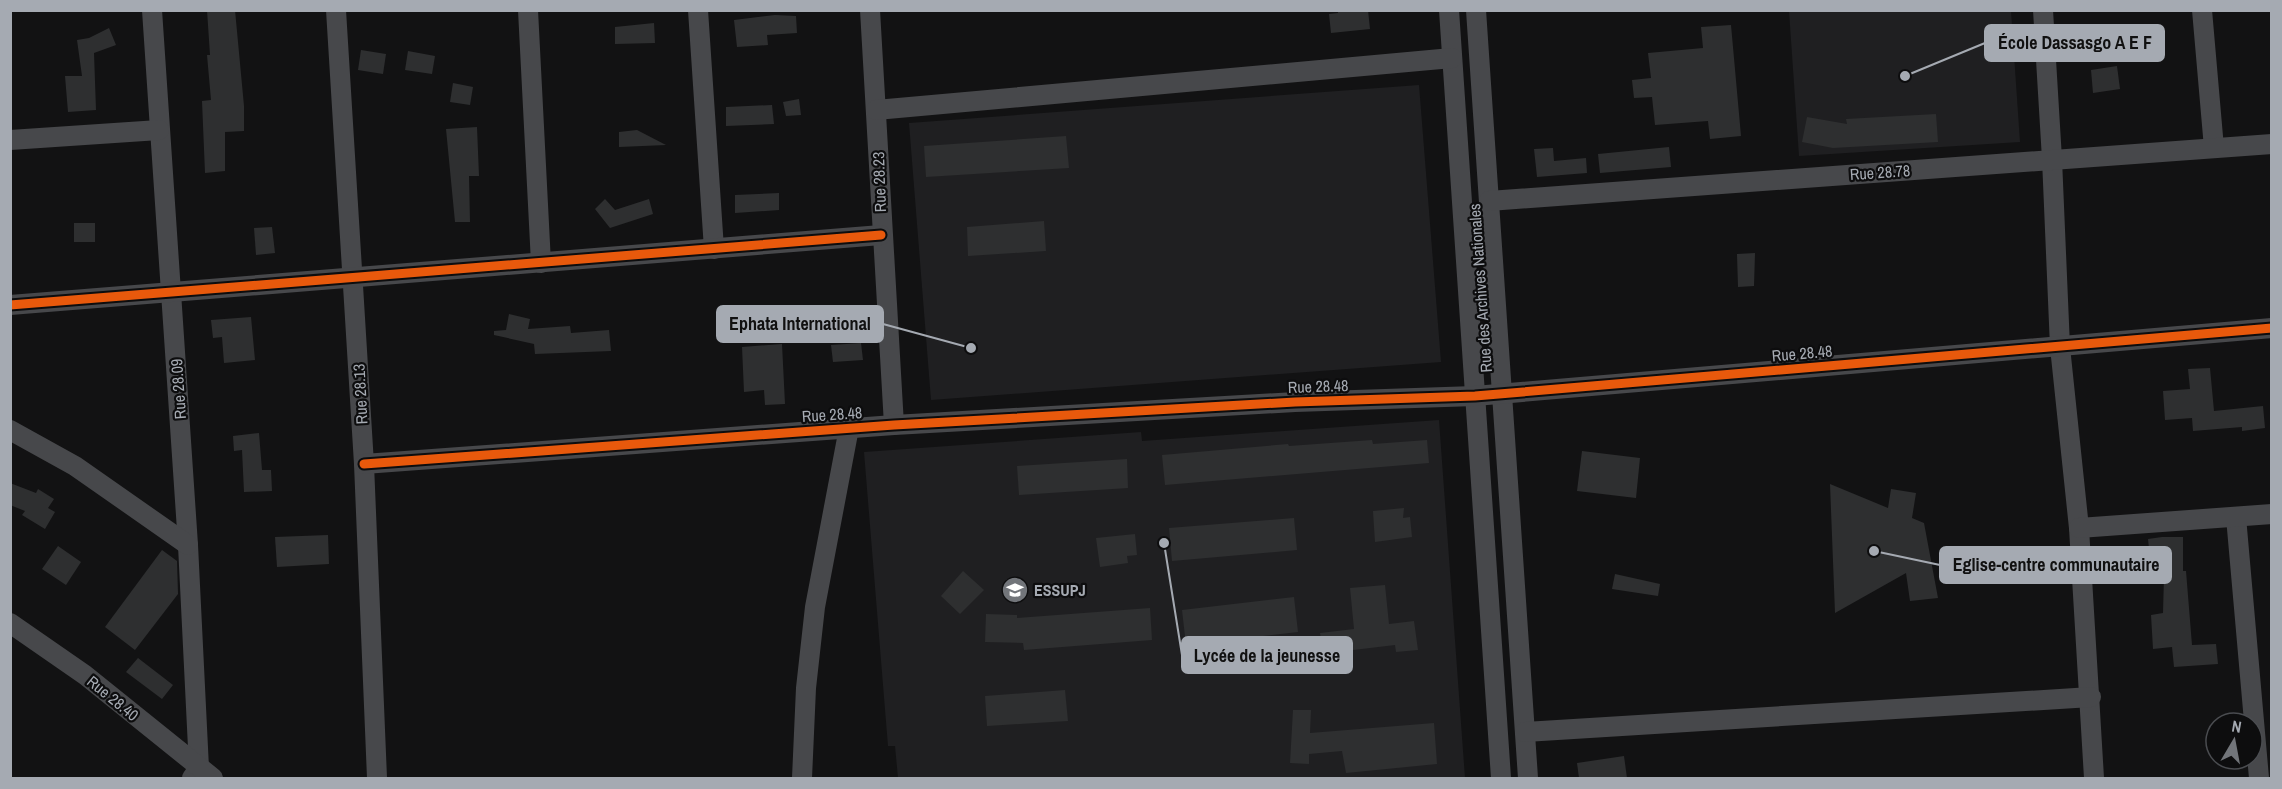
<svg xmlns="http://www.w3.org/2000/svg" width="2282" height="789" font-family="'Archivo Narrow',sans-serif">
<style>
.built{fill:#1f1f21}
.building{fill:#2e2f30}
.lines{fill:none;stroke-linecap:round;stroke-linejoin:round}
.minor{stroke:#47484b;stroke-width:20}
.cycleway-casing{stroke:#0d0d0e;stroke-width:13}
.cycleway{stroke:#e8590c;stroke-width:9}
.labels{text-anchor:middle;stroke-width:4.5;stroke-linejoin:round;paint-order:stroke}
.street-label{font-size:16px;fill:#a5aab2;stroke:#0d0d0e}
.poi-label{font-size:16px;font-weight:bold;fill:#a5aab2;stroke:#0d0d0e;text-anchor:start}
.leader{fill:none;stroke:#a5aab2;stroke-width:2}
.callout-dot{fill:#a5aab2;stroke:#0d0d0e;stroke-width:2}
.callout{fill:#a5aab2;stroke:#a5aab2;stroke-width:2}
.callout-label{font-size:18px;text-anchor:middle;font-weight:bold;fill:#111}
</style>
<rect width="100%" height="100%" fill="#121213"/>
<!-- built -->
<g class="built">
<path d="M 1789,11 L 2011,11 L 2020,142 L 1799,156 Z"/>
<path d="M 1419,85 L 1441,362 L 931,400 L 909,123 Z"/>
<path d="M 1439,420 L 1465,778 L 898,778 L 895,746 L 888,746 L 864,452 L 1141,432 L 1142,441 Z"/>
</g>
<!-- building -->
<g class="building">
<path d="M 207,10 L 235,10 L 244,106 L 244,131 L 225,132 L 225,171 L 205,173 L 202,101 L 211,100 L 207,55 L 210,55 Z"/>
<path d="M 1338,10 L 1368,10 L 1370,29 L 1331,33 L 1329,14 L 1338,13 Z"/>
<path d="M 775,15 L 796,16 L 797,33 L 767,35 L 768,45 L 737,47 L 734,20 Z"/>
<path d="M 654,23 L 655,43 L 615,44 L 615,27 Z"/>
<path d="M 1731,25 L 1741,136 L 1710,139 L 1708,121 L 1655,125 L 1652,97 L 1634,98 L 1632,80 L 1651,78 L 1648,53 L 1703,48 L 1701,27 Z"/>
<path d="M 109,28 L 116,45 L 94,53 L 96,110 L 68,112 L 65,76 L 82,76 L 77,40 L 89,38 Z"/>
<path d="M 361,50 L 386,54 L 383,74 L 358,70 Z"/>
<path d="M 408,51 L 435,56 L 432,74 L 405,70 Z"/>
<path d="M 2117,66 L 2120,89 L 2093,93 L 2091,70 Z"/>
<path d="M 453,83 L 473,87 L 470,105 L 450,102 Z"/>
<path d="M 799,99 L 801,115 L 786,116 L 783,102 Z"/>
<path d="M 772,105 L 774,124 L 726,126 L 726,107 Z"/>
<path d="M 1936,114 L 1938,142 L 1833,148 L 1802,142 L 1807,117 L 1847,124 L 1846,119 Z"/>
<path d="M 477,127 L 479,176 L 469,176 L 470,222 L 455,222 L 446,129 Z"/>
<path d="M 637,130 L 666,145 L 619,147 L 619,132 Z"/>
<path d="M 1066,136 L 1069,168 L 926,177 L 924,146 Z"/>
<path d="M 1669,147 L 1671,167 L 1600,173 L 1598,154 Z"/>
<path d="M 1553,148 L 1554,161 L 1586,158 L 1587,173 L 1537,177 L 1534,149 Z"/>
<path d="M 779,193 L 779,210 L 735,213 L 735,195 Z"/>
<path d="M 605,199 L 615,210 L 649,199 L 653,214 L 610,228 L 595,209 Z"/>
<path d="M 1044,221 L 1046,251 L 968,256 L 967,227 Z"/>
<rect x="74" y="223" width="21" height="19"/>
<path d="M 272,227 L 275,253 L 256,255 L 254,228 Z"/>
<path d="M 1755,253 L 1754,286 L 1738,287 L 1737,254 Z"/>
<path d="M 509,314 L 530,319 L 528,329 L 570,326 L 571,333 L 609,330 L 611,351 L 535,354 L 534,344 L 494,335 L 494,331 L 506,330 Z"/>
<path d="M 251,317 L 255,360 L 224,363 L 222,337 L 213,338 L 211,320 Z"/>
<path d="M 861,343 L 863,360 L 833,362 L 831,345 Z"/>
<path d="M 782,344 L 785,404 L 765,405 L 764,390 L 744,392 L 742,347 Z"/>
<path d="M 2210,368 L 2214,411 L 2263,406 L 2265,428 L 2242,431 L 2242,427 L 2193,431 L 2192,418 L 2165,420 L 2163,391 L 2190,389 L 2188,369 Z"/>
<path d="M 259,433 L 262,470 L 271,470 L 272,491 L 244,492 L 242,450 L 234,451 L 233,436 Z"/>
<path d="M 1372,440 L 1373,444 L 1427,440 L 1429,463 L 1165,485 L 1162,455 L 1288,444 L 1289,446 Z"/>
<path d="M 1582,451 L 1640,458 L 1636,498 L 1577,491 Z"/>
<path d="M 1127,459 L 1128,488 L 1019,495 L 1017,466 Z"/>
<path d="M 10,483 L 36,493 L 38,489 L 54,499 L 48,508 L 55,512 L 45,529 L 22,515 L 25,511 L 10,505 Z"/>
<path d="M 1830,484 L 1888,508 L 1891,489 L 1916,493 L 1912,518 L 1924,523 L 1938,598 L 1910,601 L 1906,573 L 1835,613 Z"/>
<path d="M 1404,508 L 1403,518 L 1410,517 L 1412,537 L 1375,542 L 1373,511 Z"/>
<path d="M 1294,518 L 1297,550 L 1172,561 L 1169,528 Z"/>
<path d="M 1135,534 L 1137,555 L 1127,556 L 1128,563 L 1100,567 L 1096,538 Z"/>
<path d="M 328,535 L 329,564 L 277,567 L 275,537 Z"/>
<path d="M 2162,537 L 2183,537 L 2183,571 L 2186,571 L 2192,645 L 2216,644 L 2218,664 L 2174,667 L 2172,647 L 2153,649 L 2151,615 L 2163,613 L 2164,576 L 2152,577 L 2148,539 Z"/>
<path d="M 58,546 L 81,562 L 66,585 L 42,569 Z"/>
<path d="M 162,550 L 177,561 L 178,594 L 135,650 L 105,627 Z"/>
<path d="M 963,571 L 984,590 L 960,614 L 941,596 Z"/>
<path d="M 1615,574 L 1660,584 L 1658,596 L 1612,589 Z"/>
<path d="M 1385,585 L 1389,624 L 1414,621 L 1418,650 L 1396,652 L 1395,645 L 1345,651 L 1345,655 L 1324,658 L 1320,633 L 1354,629 L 1350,588 Z"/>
<path d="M 1294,597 L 1298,632 L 1186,645 L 1182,610 Z"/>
<path d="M 1150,608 L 1152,640 L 1024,650 L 1023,643 L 985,642 L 986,614 L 1017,615 L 1017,618 Z"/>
<path d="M 138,658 L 173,685 L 162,699 L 126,672 Z"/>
<path d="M 1065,690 L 1068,721 L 987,726 L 985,696 Z"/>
<path d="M 1293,710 L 1311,710 L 1310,733 L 1434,723 L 1437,764 L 1346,773 L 1342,751 L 1309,754 L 1309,764 L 1290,763 Z"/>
<path d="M 1624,756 L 1627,778 L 1579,778 L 1577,763 Z"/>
</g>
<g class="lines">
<!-- minor -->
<g class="minor">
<path d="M 152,10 L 188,545 L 199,768 L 192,778"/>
<path d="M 336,10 L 364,464 L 377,778"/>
<path d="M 528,10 L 541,263"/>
<path d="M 698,10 L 714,249"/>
<path d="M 870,10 L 894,425"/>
<path d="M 1449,10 L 1501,778"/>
<path d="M 1476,10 L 1528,778"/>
<path d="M 2043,10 L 2052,159 L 2060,347 L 2079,528 L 2094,778"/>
<path d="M 2202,10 L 2214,148"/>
<path d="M 876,110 L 1452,58"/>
<path d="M 10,140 L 159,130"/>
<path d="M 1489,201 L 2272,144"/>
<path d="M 10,305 L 881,235"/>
<path d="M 10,430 L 75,466 L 188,545"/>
<path d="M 364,464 L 894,425 L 1295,402 L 1475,396 L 2272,328"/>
<path d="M 2236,517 L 2259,778"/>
<path d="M 2079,528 L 2272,514"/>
<path d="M 10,623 L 85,675 L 213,778"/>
<path d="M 1525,732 L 2091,697"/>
<path d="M 802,778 L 806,688 L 815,607 L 849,428"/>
</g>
<!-- cycleway casing -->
<g class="cycleway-casing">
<g id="cycleway">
<path d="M 10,305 L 881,235"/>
<path d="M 364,464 L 894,425 L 1295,402 L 1475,396 L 2272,328"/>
</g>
</g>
<!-- cycleway -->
<use href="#cycleway" class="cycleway"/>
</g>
<!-- icons -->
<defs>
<g id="university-disc" transform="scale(1.35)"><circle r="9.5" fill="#72757a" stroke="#0d0d0e"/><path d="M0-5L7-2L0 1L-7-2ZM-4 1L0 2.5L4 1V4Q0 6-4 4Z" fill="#fff"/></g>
</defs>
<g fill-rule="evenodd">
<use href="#university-disc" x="1015" y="590"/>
</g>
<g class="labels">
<!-- street labels -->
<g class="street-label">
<text transform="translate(1880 172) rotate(-4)" y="6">Rue 28.78</text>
<text transform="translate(879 182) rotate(-92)" y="6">Rue 28.23</text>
<text transform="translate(1480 288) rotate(-94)" y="6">Rue des Archives Nationales</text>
<text transform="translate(1802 353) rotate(-5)" y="6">Rue 28.48</text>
<text transform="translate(1318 386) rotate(-2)" y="6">Rue 28.48</text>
<text transform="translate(178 389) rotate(-94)" y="6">Rue 28.09</text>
<text transform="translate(360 394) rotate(-93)" y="6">Rue 28.13</text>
<text transform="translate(832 414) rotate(-4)" y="6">Rue 28.48</text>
<text transform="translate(113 698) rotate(39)" y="6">Rue 28.40</text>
</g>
<!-- poi labels -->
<g class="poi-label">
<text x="1034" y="596">ESSUPJ</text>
</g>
</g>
<!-- callouts -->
<path class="leader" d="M1905 76L1985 43M971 348L883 324M1874 551L1940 565M1164 543L1182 655"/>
<g class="callout-dot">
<circle cx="1905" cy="76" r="6"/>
<circle cx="971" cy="348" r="6"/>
<circle cx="1874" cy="551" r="6"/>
<circle cx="1164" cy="543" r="6"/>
</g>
<g class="callout">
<rect x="1985" y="25" width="179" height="36" rx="6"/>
<rect x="717" y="306" width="166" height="36" rx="6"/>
<rect x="1940" y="547" width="231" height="36" rx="6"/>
<rect x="1182" y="637" width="170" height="36" rx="6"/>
</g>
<g class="callout-label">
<text x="2075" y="49">École Dassasgo A E F</text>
<text x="800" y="330">Ephata International</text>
<text x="2056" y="571">Eglise-centre communautaire</text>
<text x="1267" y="662">Lycée de la jeunesse</text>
</g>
<!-- border -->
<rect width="2282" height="789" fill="none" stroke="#a5aab2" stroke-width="24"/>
<!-- north arrow -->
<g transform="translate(2234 741) rotate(10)"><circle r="28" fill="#0d0d0e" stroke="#4a4c50" stroke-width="1.5"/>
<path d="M0-4.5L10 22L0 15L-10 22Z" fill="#72757a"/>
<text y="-9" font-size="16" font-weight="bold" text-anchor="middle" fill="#a5aab2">N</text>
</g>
</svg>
